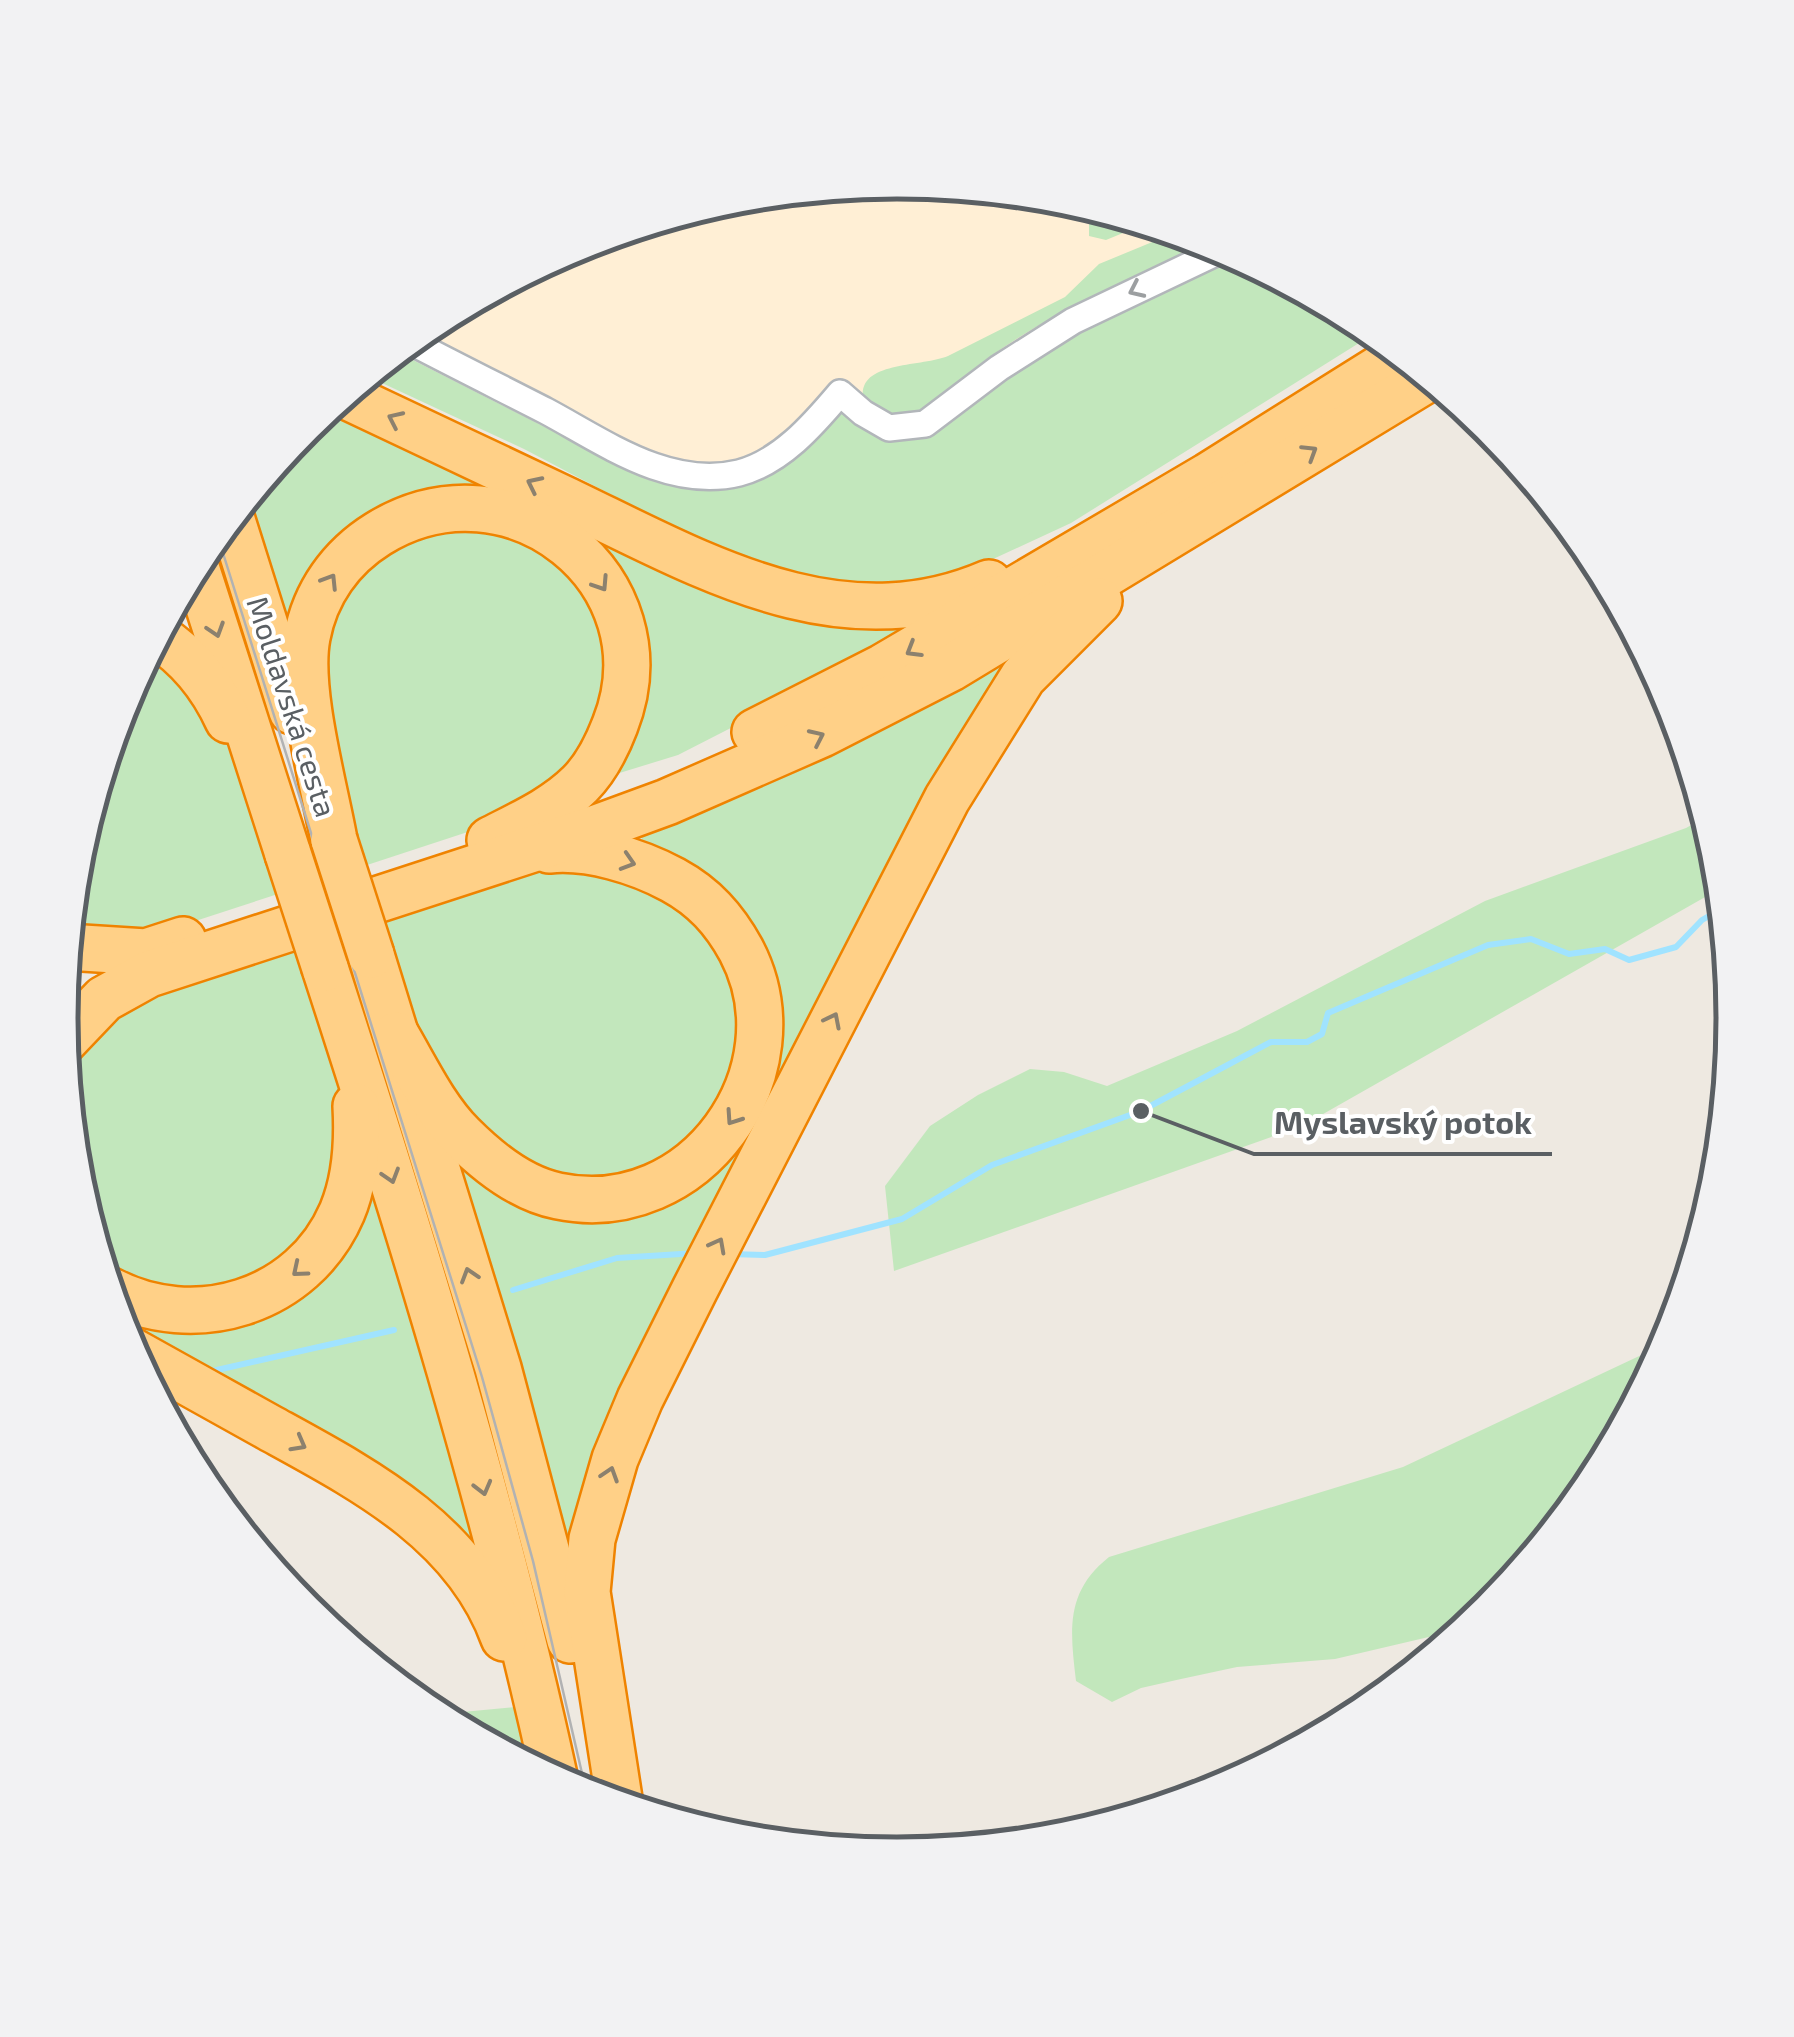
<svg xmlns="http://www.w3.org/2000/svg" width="1794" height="2037" font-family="'Exo 2',sans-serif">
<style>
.commercial{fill:#ffefd5}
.green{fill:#c2e7bc}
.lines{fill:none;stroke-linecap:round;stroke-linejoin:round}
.stream{stroke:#a0e3ff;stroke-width:6}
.street-casing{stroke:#b2b6ba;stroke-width:30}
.highway-casing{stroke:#ef8300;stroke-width:50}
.street{stroke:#fff;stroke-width:25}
.highway{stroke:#ffd087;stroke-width:45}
.tram{stroke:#b1b2b3;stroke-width:2.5}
.highway-bridge-casing{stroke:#ef8300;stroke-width:50;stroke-linecap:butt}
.highway-bridge{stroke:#ffd087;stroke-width:45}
.oneway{stroke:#9c9fa1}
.oneway2{stroke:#8c816e}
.labels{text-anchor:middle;stroke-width:8;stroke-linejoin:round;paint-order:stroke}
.street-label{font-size:30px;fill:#5a5f63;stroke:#fff}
.rim{fill:none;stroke:#5a5f63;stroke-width:5}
.leader{fill:none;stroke:#5a5f63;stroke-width:4}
.callout-dot{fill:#5a5f63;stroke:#fff;stroke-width:4}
.callout-label{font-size:32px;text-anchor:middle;font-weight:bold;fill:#5a5f63;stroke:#fff;stroke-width:8;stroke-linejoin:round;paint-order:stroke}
</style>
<rect width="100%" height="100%" fill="#eee9e1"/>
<!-- commercial -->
<path class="commercial" d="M 898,182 L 1061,198 L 1218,245 L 936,418 L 840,394 L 788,447 L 686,475 L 409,341 L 432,322 L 577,245 L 734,197 Z"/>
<!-- green -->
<g class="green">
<path d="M 1089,206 L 1138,221 L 1140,226 L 1106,240 L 1089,236 Z"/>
<path d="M 1162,238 L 1172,240 L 1183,255 C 1105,290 1025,325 960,380 C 945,393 930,414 910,417 C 901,419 889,415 880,415 L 863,397 C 859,361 922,367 948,356 L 1065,297 L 1099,264 Z"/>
<path d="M 1234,254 L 1362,323 L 1375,333 L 1071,523 L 967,571 L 897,587 L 823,584 L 709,546 L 524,449 L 367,376 L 397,352 L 626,468 L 657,480 L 691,488 L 785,463 L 802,452 L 840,410 L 878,435 L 1048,344 Z"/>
<path d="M 334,403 L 427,448 L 921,619 L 823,681 L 678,755 L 613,775 L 622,602 L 450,496 L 288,630 L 246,499 L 306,426 Z"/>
<path d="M 431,521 L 555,549 L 614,644 L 590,753 L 492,824 L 361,867 L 316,682 L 332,594 Z"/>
<path d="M 150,649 L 159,653 L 225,740 L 281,893 L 137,940 L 68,936 L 76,855 L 124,698 Z"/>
<path d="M 1009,658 L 1013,659 L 574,1542 L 567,1542 L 453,1148 L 472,1161 L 658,1195 L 772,1031 L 644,847 L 640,832 L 746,793 L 828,755 Z"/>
<path d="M 1706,817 L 1718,856 L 1721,888 L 1302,1126 L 894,1271 L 885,1186 L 930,1126 L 978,1095 L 1030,1069 L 1064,1072 L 1107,1086 L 1237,1031 L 1485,901 L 1686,828 Z"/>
<path d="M 539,862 L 649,881 L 734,958 L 746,1051 L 692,1149 L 583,1188 L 496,1153 L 414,1035 L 376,914 Z"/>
<path d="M 296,940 L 339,1092 L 343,1129 L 334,1193 L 280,1268 L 202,1298 L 103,1270 L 76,1181 L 64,1063 L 111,1007 Z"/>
<path d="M 372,1188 L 434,1384 L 485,1569 L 121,1331 L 115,1309 L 198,1327 Z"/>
<path d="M 1669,1342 L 1593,1484 L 1488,1611 L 1467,1628 L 1335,1659 L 1237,1667 L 1181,1679 L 1141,1688 L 1112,1702 L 1076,1681 C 1070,1630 1065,1592 1109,1557 L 1403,1467 Z"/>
<path d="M 515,1707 L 525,1764 L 441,1719 L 452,1713 Z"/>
</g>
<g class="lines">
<!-- stream -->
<g class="stream">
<path d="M 730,1254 L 765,1255 L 902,1219 L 992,1165 L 1141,1111 L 1271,1042 L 1307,1042 L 1322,1034 L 1328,1013 L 1488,945 L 1531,939 L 1569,954 L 1605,949 L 1629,960 L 1676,947 L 1702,920 L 1723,908"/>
<path d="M 513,1290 L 617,1258 L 697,1253"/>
<path d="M 208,1372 L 394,1330"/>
</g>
<!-- street casing -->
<g class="street-casing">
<path id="street" d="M 409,341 C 455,365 501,388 546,411 C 604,442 669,490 739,473 C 781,462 813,425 840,393 L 863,413 L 889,428 L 925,424 L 999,368 L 1073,321 L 1224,249"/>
</g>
<!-- highway casing -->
<g class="highway-casing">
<g id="highway">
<path d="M 344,395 C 417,430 491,464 564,499 C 698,563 838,648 989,583"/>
<path d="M 231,517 L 292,711"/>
<path d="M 195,564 L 288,854"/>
<path d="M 157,636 C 190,657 212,685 228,720"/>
<path d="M 755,732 L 883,667 L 1208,476 L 1401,355"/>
<path d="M 334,840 C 324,785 297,689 307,637 C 315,593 341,557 378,534 C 510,452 672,580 615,725 C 607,746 596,768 580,784 C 555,809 521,824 490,840"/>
<path d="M 67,947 L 146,952 L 183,940"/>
<path d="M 371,955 L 498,1368 L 570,1640"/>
<path d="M 325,968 C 412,1236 495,1505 555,1780"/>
<path d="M 396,1035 C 416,1069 434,1108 462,1136 C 488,1162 522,1189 558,1196 C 695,1225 805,1071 741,950 C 724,919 704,897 673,880 C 638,861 589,846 549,850"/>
<path d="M 62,1043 L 104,999 L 149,974 L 588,831 L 667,802 L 822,734 L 951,668 L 1429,378"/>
<path d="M 109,1290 C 194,1335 303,1303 342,1212 C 356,1179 358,1142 356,1106"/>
<path d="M 130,1350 C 177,1376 223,1402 270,1428 C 363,1479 466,1532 504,1638"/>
<path d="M 620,1805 L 587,1592 L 592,1539 L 615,1459 L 640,1399 L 695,1289 L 947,799 L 1023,677 L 1099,601"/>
</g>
</g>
<!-- street -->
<use href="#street" class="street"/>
<!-- highway -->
<use href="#highway" class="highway"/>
<!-- tram -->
<path class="tram" d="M 217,534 L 482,1377 L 533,1561 L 587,1795"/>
<!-- highway-bridge casing -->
<g class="highway-bridge-casing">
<g id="highway-bridge">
<path d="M 334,840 L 371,955"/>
<path d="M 288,854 L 325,968"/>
</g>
</g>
<!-- highway-bridge -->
<use href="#highway-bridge" class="highway-bridge"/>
</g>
<!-- one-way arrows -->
<defs><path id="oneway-chevron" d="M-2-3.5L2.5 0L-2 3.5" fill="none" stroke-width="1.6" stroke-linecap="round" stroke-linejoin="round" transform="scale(2.5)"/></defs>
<use class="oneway" href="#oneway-chevron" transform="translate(1136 290) rotate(155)"/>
<g class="oneway2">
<use href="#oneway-chevron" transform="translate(395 419) rotate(-155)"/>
<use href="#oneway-chevron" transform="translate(1310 452) rotate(-32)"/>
<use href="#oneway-chevron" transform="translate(534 484) rotate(-154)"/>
<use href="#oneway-chevron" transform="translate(330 581) rotate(-58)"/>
<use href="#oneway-chevron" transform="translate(601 584) rotate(57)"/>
<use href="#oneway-chevron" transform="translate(216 630) rotate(72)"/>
<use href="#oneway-chevron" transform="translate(913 650) rotate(149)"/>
<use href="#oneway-chevron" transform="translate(817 737) rotate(-25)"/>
<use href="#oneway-chevron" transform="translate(628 862) rotate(17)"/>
<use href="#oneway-chevron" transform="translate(833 1020) rotate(-63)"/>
<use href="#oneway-chevron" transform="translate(733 1118) rotate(124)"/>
<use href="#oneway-chevron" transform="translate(391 1176) rotate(73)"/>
<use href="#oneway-chevron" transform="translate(718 1245) rotate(-62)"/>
<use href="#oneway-chevron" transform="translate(299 1270) rotate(140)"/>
<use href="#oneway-chevron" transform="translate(469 1275) rotate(-107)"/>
<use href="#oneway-chevron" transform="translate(299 1444) rotate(29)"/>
<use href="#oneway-chevron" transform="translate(610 1474) rotate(-72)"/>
<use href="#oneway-chevron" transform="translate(483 1488) rotate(75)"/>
</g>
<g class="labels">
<!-- street labels -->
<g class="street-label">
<text transform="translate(291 707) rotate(72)" y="10">Moldavská cesta</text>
</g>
</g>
<!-- crop -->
<path d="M0 0H1794V2037H0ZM78 1018a819 819 0 1 1 1638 0a819 819 0 1 1-1638 0Z" fill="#f2f2f3" fill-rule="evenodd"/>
<path class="rim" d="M78 1018a819 819 0 1 1 1638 0a819 819 0 1 1-1638 0Z"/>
<!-- callouts -->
<path class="leader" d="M1141 1111L1254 1154H1552"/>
<circle class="callout-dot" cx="1141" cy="1111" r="10"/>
<g class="callout-label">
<text x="1403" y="1134">Myslavský potok</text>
</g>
</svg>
